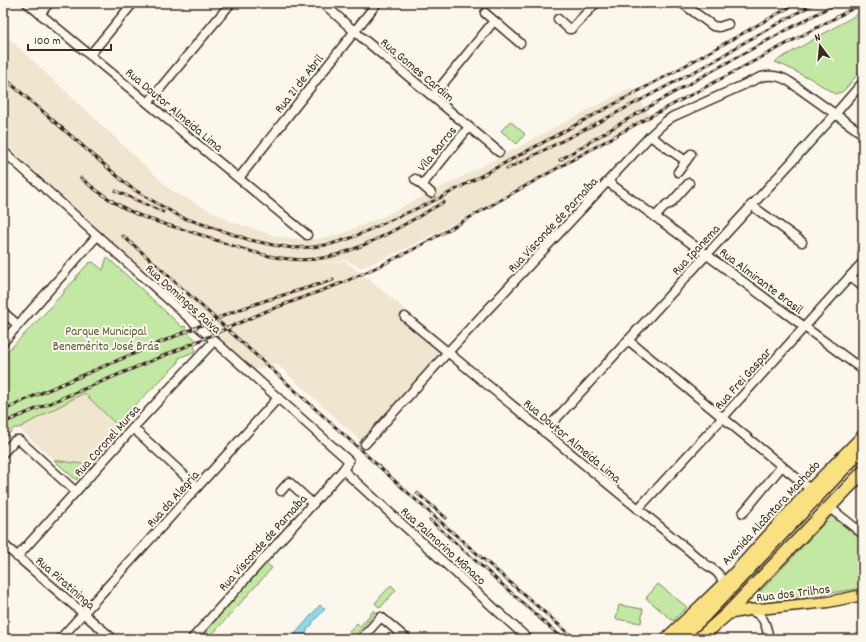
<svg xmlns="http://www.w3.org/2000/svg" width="866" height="642" font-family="Dekko,sans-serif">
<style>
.built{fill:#f0e5cf}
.green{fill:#c2e8a3;stroke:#7e8960}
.water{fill:#8cd9eb;stroke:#6c9399}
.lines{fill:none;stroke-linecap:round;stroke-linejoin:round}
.minor-casing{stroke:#3b2a1e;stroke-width:11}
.major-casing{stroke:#3b2a1e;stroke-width:13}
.highway-casing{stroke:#3b2a1e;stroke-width:15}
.minor{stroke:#fbf7ec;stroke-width:8}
.major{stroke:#f9e181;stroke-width:10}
.highway{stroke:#f9e181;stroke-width:12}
.rail-casing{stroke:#3b2a1e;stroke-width:3}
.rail{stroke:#fbf7ec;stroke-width:1.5;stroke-dasharray:4.5;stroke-linecap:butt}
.labels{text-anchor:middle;stroke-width:4;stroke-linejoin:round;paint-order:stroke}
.street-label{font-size:13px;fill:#3b2a1e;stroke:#fbf7ec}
.park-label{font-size:13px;fill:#5d5a3f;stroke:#fbf7ec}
</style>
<rect width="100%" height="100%" fill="#fbf7ec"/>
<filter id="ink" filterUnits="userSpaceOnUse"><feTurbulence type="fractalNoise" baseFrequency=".025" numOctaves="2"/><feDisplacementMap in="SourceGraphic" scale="8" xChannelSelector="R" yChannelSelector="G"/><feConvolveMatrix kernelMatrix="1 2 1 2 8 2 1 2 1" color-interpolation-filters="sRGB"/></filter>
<g filter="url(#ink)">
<!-- built -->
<g class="built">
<path d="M 3,33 L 171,190 L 232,222 L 276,236 L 299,239 L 319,239 L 341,234 L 380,218 L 452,182 L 632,87 L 651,118 L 421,241 L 392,255 L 361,268 L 346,260 L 319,264 L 332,263 L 345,261 L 378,287 L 409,313 L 402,321 L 407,326 L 409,323 L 441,353 L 362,442 L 278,365 L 273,364 L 254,370 L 3,142 Z"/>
<path d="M 84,393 L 121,429 L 89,465 L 54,460 L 19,428 Z"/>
</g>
<!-- green -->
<g class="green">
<path d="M 863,11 L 863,68 L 847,87 L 842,92 L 835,94 L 808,77 L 804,76 L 787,67 L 775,62 L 776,61 Z"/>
<path d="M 510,121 L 525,134 L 517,144 L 501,131 Z"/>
<path d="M 107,257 L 182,327 L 185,326 L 188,333 L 196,340 L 197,342 L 193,343 L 196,351 L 179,358 L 177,364 L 125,415 L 121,429 L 84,393 L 19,428 L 14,428 L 3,441 L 3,361 L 7,357 L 6,353 L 52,306 L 53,303 L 64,293 L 64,290 L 76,279 L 76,277 L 89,263 L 93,262 L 103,270 Z"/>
<path d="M 54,460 L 89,465 L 76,480 Z"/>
<path d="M 831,516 L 863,541 L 863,588 L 766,603 L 759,593 Z"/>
<path d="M 266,563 L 272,568 L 208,639 L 199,639 Z"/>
<path d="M 658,584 L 687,607 L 673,621 L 646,598 Z"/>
<path d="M 391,585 L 396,590 L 380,608 L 375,603 Z"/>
<path d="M 619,605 L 643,609 L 641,623 L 616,619 Z"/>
<path d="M 374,610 L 376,612 L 352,639 L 343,639 L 357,623 L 360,626 Z"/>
</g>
<!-- water -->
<path class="water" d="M 320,605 L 325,609 L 312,623 L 313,624 L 307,629 L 308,630 L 305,634 L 304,633 L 299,637 L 295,634 Z"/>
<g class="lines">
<!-- minor casing -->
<g class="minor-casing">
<g id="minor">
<path d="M 27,3 L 307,235"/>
<path d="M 323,3 L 354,31 L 499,152"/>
<path d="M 682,3 L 713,26 L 719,27 L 728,24"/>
<path d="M 485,13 L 520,43"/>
<path d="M 40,14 L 49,3"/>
<path d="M 558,19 L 569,29 L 571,29 L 596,3"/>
<path d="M 90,55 L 133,3"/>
<path d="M 433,96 L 494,21"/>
<path d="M 148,103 L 231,3"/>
<path d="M 650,136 L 686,161"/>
<path d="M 3,151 L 278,398 L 349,461 L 343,470 L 192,639"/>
<path d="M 678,172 L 691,154"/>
<path d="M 239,178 L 377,3"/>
<path d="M 415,179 L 431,193"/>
<path d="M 608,182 L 863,370"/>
<path d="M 422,185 L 469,127"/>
<path d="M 751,205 L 802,242"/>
<path d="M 655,217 L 667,204 L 670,204 L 689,183"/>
<path d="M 850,276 L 863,287"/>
<path d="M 3,312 L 18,325"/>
<path d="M 405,317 L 704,563 C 713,570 720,572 723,583"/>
<path d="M 628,340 L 810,489"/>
<path d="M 3,342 L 97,236"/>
<path d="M 133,428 L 197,487"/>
<path d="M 544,432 L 831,119 L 863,82"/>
<path d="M 365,444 L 448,352 L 650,136 L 665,122 L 672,117 L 761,77 C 772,74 781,76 790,82 L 863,134"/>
<path d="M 3,453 L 14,441 L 16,440 L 19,440 L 76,492"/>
<path d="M 343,470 L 528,639"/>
<path d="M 281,491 L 289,482 L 313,504"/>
<path d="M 829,507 L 863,534"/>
<path d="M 638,509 L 717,424 L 863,262"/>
<path d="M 743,513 L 782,466"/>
<path d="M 3,544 L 113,639"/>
<path d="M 17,557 L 133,428 L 214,341"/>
<path d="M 749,610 C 765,615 766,625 769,639"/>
<path d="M 60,639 L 278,398"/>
<path d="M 361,639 L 381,617 L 407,639"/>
</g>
</g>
<!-- major casing -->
<g class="major-casing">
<g id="major">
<path d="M 727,614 L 749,610 L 828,602 L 863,595"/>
<path d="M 665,639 L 698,608 L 732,575 L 810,489 L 863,435"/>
</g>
</g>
<!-- highway casing -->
<g class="highway-casing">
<g id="highway">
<path d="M 679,639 L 705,615 L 863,448"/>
<path d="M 699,639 L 727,614 L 863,472"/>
</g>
</g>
<!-- minor -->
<use href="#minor" class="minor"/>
<!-- major -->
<use href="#major" class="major"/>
<!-- highway -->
<use href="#highway" class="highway"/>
<!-- rail casing -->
<g class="rail-casing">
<g id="rail">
<path d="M 3,77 L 130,187 L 151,200 L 181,217 L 250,240 L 273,245 L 293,248 L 313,247 L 331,244 L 351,238 L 440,198 L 670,74 L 797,3"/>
<path d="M 560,160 C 650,104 743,53 837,3"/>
<path d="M 507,169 L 605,119 L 716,60 L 738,46 L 815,3"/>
<path d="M 81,178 C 100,194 122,209 146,218 C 162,224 179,228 195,233 C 238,247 282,267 328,257 C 368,248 408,222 444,202"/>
<path d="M 116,191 L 163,212"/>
<path d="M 123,236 L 152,261 L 427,510 L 575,639"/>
<path d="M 3,411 L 27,399 L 83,375 L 235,311 L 267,300 L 333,280"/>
<path d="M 3,423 L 36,409 L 194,343 L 264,312 L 342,283 L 386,263 L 418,247 L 504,198 L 640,122 L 863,3"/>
<path d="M 417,493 L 446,518"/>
<path d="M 430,520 L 563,639"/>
</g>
</g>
<!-- rail -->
<use href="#rail" class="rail"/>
</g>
</g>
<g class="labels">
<!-- street labels -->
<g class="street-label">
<text transform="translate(418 69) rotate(40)" y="5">Rua Gomes Cardim</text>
<text transform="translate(298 83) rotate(-52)" y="5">Rua 21 de Abril</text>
<text transform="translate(175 109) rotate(40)" y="5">Rua Doutor Almeida Lima</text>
<text transform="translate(436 148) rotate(-51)" y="5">Vila Barros</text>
<text transform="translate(552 224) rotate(-47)" y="5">Rua Visconde de Parnaíba</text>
<text transform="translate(695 249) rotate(-47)" y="5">Rua Ipanema</text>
<text transform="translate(762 280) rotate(37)" y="5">Rua Almirante Brasil</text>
<text transform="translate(184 298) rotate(42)" y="5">Rua Domingos Paiva</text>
<text transform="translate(742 378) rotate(-48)" y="5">Rua Frei Gaspar</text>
<text transform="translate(106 440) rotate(-48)" y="5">Rua Coronel Mursa</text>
<text transform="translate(573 440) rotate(40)" y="5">Rua Doutor Almeida Lima</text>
<text transform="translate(172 498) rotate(-48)" y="5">Rua da Alegria</text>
<text transform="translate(770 512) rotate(-47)" y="5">Avenida Alcântara Machado</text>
<text transform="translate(262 542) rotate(-48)" y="5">Rua Visconde de Parnaíba</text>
<text transform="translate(444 545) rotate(42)" y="5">Rua Palmorino Mônaco</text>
<text transform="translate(66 582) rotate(41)" y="5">Rua Piratininga</text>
<text transform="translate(793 592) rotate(-7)" y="5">Rua dos Trilhos</text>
</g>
<!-- park labels -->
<g class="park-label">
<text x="106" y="335">Parque Municipal<tspan x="106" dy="15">Benemérito José Brás</tspan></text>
</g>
</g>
<!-- margin -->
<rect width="866" height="642" fill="none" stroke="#fbf7ec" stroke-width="16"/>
<rect x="8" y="8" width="850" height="626" fill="none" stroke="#3b2a1e" stroke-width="1.5" filter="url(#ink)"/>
<!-- north arrow -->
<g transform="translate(820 46) rotate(344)" stroke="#fbf7ec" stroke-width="3" paint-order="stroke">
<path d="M0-3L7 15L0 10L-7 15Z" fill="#3b2a1e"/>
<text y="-6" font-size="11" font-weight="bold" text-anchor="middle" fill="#3b2a1e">N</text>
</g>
<!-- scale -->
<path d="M28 44v6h83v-6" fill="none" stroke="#3b2a1e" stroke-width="2"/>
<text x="34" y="44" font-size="12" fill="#3b2a1e" stroke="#fbf7ec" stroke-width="3" paint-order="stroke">100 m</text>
</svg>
